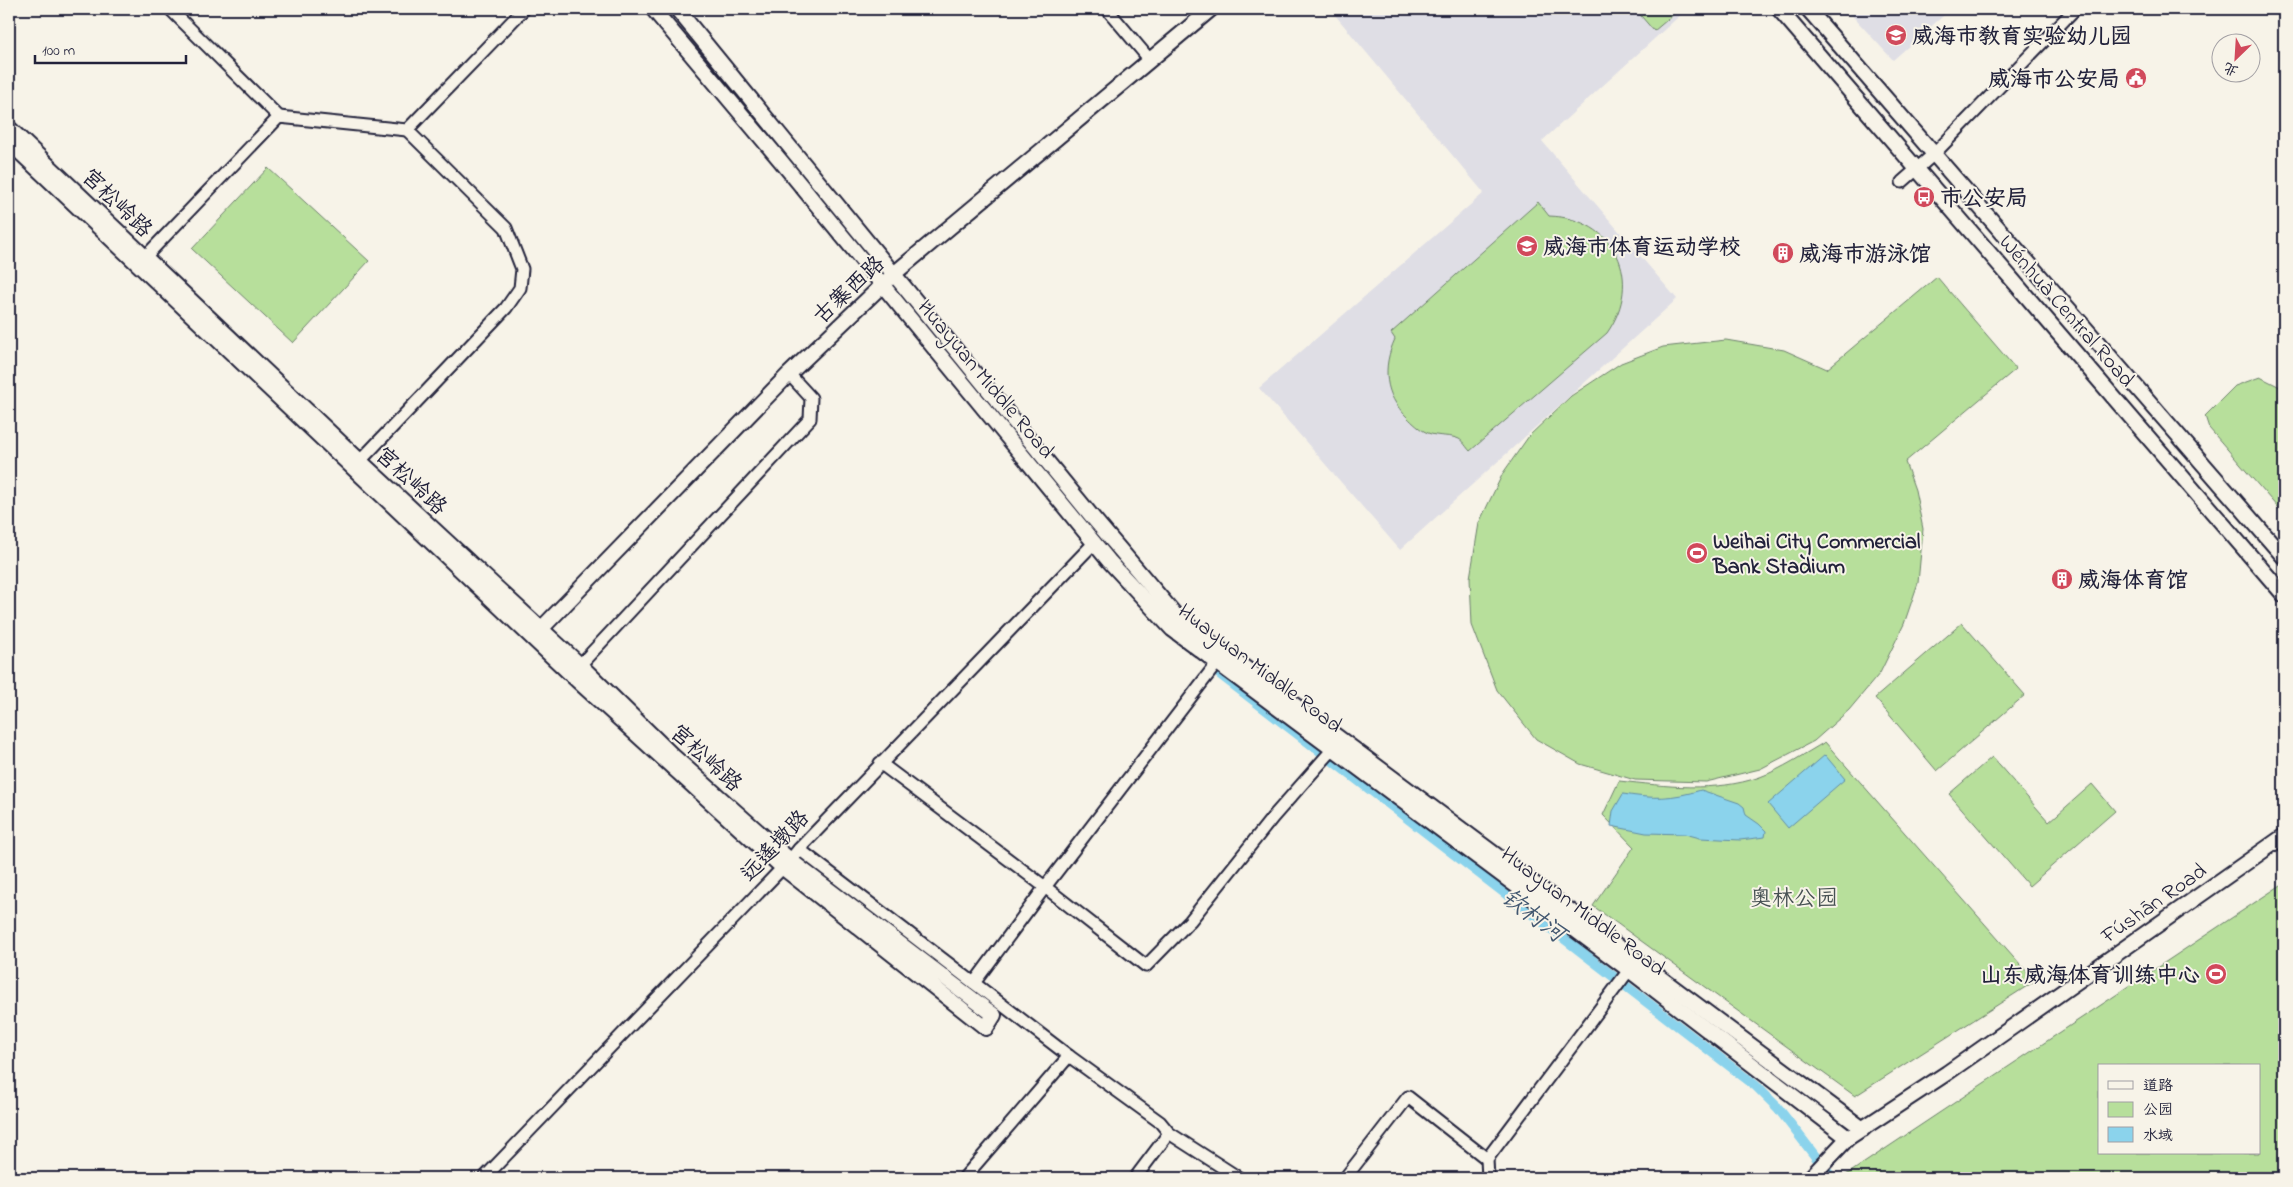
<svg xmlns="http://www.w3.org/2000/svg" width="2293" height="1187" font-family="'Indie Flower','LXGW WenKai TC',sans-serif">
<style>
.built{fill:#dfdee5}
.green{fill:#b7df9b;stroke:#6c806b;fill-rule:evenodd}
.water{fill:#8bd3ec;stroke:#618ca5}
.lines{fill:none;stroke-linecap:round;stroke-linejoin:round}
.canal{stroke:#8bd3ec;stroke-width:10}
.minor-casing{stroke:#22223b;stroke-width:15}
.major-casing{stroke:#22223b;stroke-width:18}
.minor{stroke:#f7f3e8;stroke-width:11}
.major{stroke:#f7f3e8;stroke-width:14}
.labels{text-anchor:middle;stroke-width:4;stroke-linejoin:round;paint-order:stroke}
.poi-label{font-size:22px;font-weight:bold;fill:#22223b;stroke:#f7f3e8;text-anchor:start}
.street-label{font-size:22px;fill:#22223b;stroke:#f7f3e8}
.park-label{font-size:22px;fill:#475153;stroke:#f7f3e8}
.water-label{font-size:24px;font-style:italic;fill:#425770;stroke:#f7f3e8}
</style>
<rect width="100%" height="100%" fill="#f7f3e8"/>
<filter id="ink" filterUnits="userSpaceOnUse"><feTurbulence type="fractalNoise" baseFrequency=".02" numOctaves="2"/><feDisplacementMap in="SourceGraphic" scale="10" xChannelSelector="R" yChannelSelector="G"/><feConvolveMatrix kernelMatrix="1 2 1 2 8 2 1 2 1" color-interpolation-filters="sRGB"/></filter>
<g filter="url(#ink)">
<!-- built -->
<g class="built">
<path d="M 1330,9 L 1687,9 L 1542,141 L 1677,299 L 1400,550 L 1259,388 L 1484,193 Z"/>
<path d="M 1846,9 L 1951,9 L 1893,60 Z"/>
</g>
<!-- green -->
<g class="green">
<path d="M 1635,9 L 1680,9 L 1654,31 Z"/>
<path d="M 268,168 L 369,261 L 293,343 L 192,249 Z"/>
<path d="M 1538,202 L 1549,216 C 1616,218 1644,280 1607,333 L 1470,451 C 1467,448 1463,441 1459,439 C 1451,435 1438,437 1428,433 C 1420,430 1413,423 1407,417 C 1384,395 1382,367 1395,339 L 1391,333 Z"/>
<path d="M 1937,277 L 2016,369 L 1905,462 L 1915,490 L 1923,529 L 1918,583 L 1904,624 L 1880,673 L 1849,710 L 1814,741 L 1760,769 L 1706,782 L 1635,780 L 1580,764 L 1536,739 L 1497,690 L 1472,625 L 1470,578 L 1479,523 L 1503,473 L 1529,436 L 1571,396 L 1621,363 L 1663,347 L 1726,340 L 1784,350 L 1827,369 Z"/>
<path d="M 2260,377 L 2284,389 L 2284,515 L 2209,428 L 2205,416 L 2235,386 Z"/>
<path d="M 1962,623 L 2025,695 L 1937,771 L 1875,698 Z"/>
<path d="M 1825,742 L 2035,981 L 1855,1096 L 1593,906 L 1634,847 L 1603,815 L 1619,781 C 1666,786 1714,793 1760,777 C 1782,769 1804,754 1825,742 Z"/>
<path d="M 1992,757 L 2049,822 L 2092,784 L 2115,811 L 2029,886 L 1949,794 Z"/>
<path d="M 2284,883 L 2284,1178 L 1843,1177 ZM 2099,1066 L 2259,1066 L 2259,1153 L 2099,1153 Z"/>
</g>
<!-- water -->
<g class="water">
<path d="M 1825,755 L 1845,779 L 1788,828 L 1768,804 Z"/>
<path d="M 1701,790 L 1739,803 L 1744,807 L 1746,815 L 1759,824 L 1766,831 L 1765,837 L 1740,840 L 1700,838 L 1685,834 L 1646,833 L 1611,826 L 1613,811 L 1623,794 C 1654,799 1671,799 1701,790 Z"/>
</g>
<g class="lines">
<!-- canal -->
<path class="canal" d="M 1217,672 L 1756,1086 L 1778,1108 L 1832,1178"/>
<!-- minor casing -->
<g class="minor-casing">
<g id="minor">
<path d="M 170,9 L 279,117"/>
<path d="M 1107,9 L 1150,60"/>
<path d="M 1902,182 L 1935,153 L 2075,9"/>
<path d="M 145,257 L 279,117 L 407,130 L 524,9"/>
<path d="M 360,461 L 506,308 L 520,288 L 522,269 L 506,228 L 407,130"/>
<path d="M 580,665 L 810,419 L 811,398 L 789,374"/>
<path d="M 880,763 L 1045,887 L 1146,966 L 1190,921 L 1273,817 L 1333,749"/>
<path d="M 799,849 L 1069,1056 L 1160,1122 L 1169,1133 L 1239,1178"/>
<path d="M 974,983 L 1045,887 L 1217,663"/>
<path d="M 484,1178 L 790,860 L 799,849 L 1095,542"/>
<path d="M 964,1178 L 1069,1056"/>
<path d="M 1135,1178 L 1169,1133"/>
<path d="M 1345,1178 L 1408,1097 L 1487,1159"/>
<path d="M 1488,1178 L 1487,1159 L 1629,970"/>
</g>
</g>
<!-- major casing -->
<g class="major-casing">
<g id="major">
<path d="M 653,9 L 780,160 L 1109,561 L 1172,629 L 1629,970 L 1848,1138"/>
<path d="M 677,9 L 1094,519 L 1178,618 L 1863,1129"/>
<path d="M 1779,9 L 2284,595"/>
<path d="M 1808,9 L 2284,557"/>
<path d="M 9,128 L 360,461 L 580,665 L 673,756 L 790,860 L 994,1015 L 986,1028 L 782,867 L 578,681 L 9,142"/>
<path d="M 541,629 L 789,374 L 895,273 L 1211,9"/>
<path d="M 1810,1178 L 1848,1138 L 1947,1073 L 2284,836"/>
</g>
</g>
<!-- minor -->
<use href="#minor" class="minor"/>
<!-- major -->
<use href="#major" class="major"/>
</g>
</g>
<!-- icons -->
<defs>
<g id="school-disc" transform="scale(1.125)"><circle r="9.5" fill="#d1495b" stroke="#f7f3e8"/><path d="M0-5L7-2L0 1L-7-2ZM-4 1L0 2.5L4 1V4Q0 6-4 4Z" fill="#fff"/></g>
<g id="civic-disc" transform="scale(1.125)"><circle r="9.5" fill="#d1495b" stroke="#f7f3e8"/><path d="M-.6-6.5H3V-4.5H.6V-3L4-1V1h2V6H-6V1h2V-1L-.6-3ZM-1.2 2.5V6h2.4V2.5Z" fill="#fff"/></g>
<g id="bus-disc" transform="scale(1.125)"><circle r="9.5" fill="#d1495b" stroke="#f7f3e8"/><path d="M-5-6H5V4H4V6H2V4H-2V6H-4V4H-5ZM-3.5-4V0h7V-4ZM-3.5 1.2v1.5H-2V1.2ZM2 1.2v1.5H3.5V1.2Z" fill="#fff"/></g>
<g id="university-disc" transform="scale(1.125)"><circle r="9.5" fill="#d1495b" stroke="#f7f3e8"/><path d="M0-5L7-2L0 1L-7-2ZM-4 1L0 2.5L4 1V4Q0 6-4 4Z" fill="#fff"/></g>
<g id="building-disc" transform="scale(1.125)"><circle r="9.5" fill="#d1495b" stroke="#f7f3e8"/><path d="M-4-6H4V6H1V3H-1V6H-4ZM-2.5-4.3h1.7v1.8h-1.7ZM.8-4.3h1.7v1.8H.8ZM-2.5-1h1.7V.8h-1.7ZM.8-1h1.7V.8H.8Z" fill="#fff"/></g>
<g id="stadium-disc" transform="scale(1.125)"><circle r="9.5" fill="#d1495b" stroke="#f7f3e8"/><path d="M0-5a6.5 5 0 1 0 0 10a6.5 5 0 1 0 0-10ZM-3.5-1.8h7v3.6h-7Z" fill="#fff"/></g>
</defs>
<g fill-rule="evenodd">
<use href="#school-disc" x="1896" y="35"/>
<use href="#civic-disc" x="2136" y="78"/>
<use href="#bus-disc" x="1924" y="197"/>
<use href="#university-disc" x="1527" y="246"/>
<use href="#building-disc" x="1783" y="253"/>
<use href="#stadium-disc" x="1697" y="553"/>
<use href="#building-disc" x="2062" y="579"/>
<use href="#stadium-disc" x="2216" y="974"/>
</g>
<g class="labels">
<!-- poi labels -->
<g class="poi-label">
<text x="1912" y="43">威海市教育实验幼儿园</text>
<text x="2120" y="86" text-anchor="end">威海市公安局</text>
<text x="1940" y="205">市公安局</text>
<text x="1543" y="254">威海市体育运动学校</text>
<text x="1799" y="261">威海市游泳馆</text>
<text x="1713" y="548">Weihai City Commercial<tspan x="1713" dy="25">Bank Stadium</tspan></text>
<text x="2078" y="587">威海体育馆</text>
<text x="2200" y="982" text-anchor="end">山东威海体育训练中心</text>
</g>
<!-- street labels -->
<g class="street-label">
<text transform="translate(118 202) rotate(44)" y="8">宫松岭路</text>
<text transform="translate(848 289) rotate(-43)" y="8">古寨西路</text>
<text transform="translate(2068 310) rotate(49)" y="8">Wénhuà Central Road</text>
<text transform="translate(987 378) rotate(50)" y="8">Huayuan Middle Road</text>
<text transform="translate(412 480) rotate(43)" y="8">宫松岭路</text>
<text transform="translate(1261 667) rotate(37)" y="8">Huayuan Middle Road</text>
<text transform="translate(707 757) rotate(42)" y="8">宫松岭路</text>
<text transform="translate(774 845) rotate(-47)" y="8">远遥墩路</text>
<text transform="translate(2153 902) rotate(-35)" y="8">Fúshān Road</text>
<text transform="translate(1584 910) rotate(37)" y="8">Huayuan Middle Road</text>
</g>
<!-- park labels -->
<g class="park-label">
<text x="1794" y="905">奥林公园</text>
</g>
<!-- water labels -->
<g class="water-label">
<text transform="translate(1534 915) rotate(37)" y="8">钦村河</text>
</g>
</g>
<!-- margin -->
<rect width="2293" height="1187" fill="none" stroke="#f7f3e8" stroke-width="30"/>
<rect x="15" y="15" width="2263" height="1157" fill="none" stroke="#22223b" stroke-width="2" filter="url(#ink)"/>
<!-- legend -->
<rect x="2098" y="1064" width="162" height="90" fill="#f7f3e8" stroke="#a29fa3"/>
<rect x="2108" y="1081" width="25" height="8" fill="#f7f3e8" stroke="#a29fa3"/>
<text x="2143" y="1090" font-size="15" fill="#22223b">道路</text>
<rect x="2108" y="1102" width="25" height="15" fill="#b7df9b" stroke="#a29fa3"/>
<text x="2143" y="1114" font-size="15" fill="#22223b">公园</text>
<rect x="2108" y="1127" width="25" height="15" fill="#8bd3ec" stroke="#a29fa3"/>
<text x="2143" y="1140" font-size="15" fill="#22223b">水域</text>
<!-- north arrow -->
<g transform="translate(2236 58) rotate(205)"><circle r="24" fill="#f7f3e8" stroke="#a29fa3"/>
<path d="M0-4L9 19L0 12L-9 19Z" fill="#d1495b"/>
<text y="-8" font-size="14" font-weight="bold" text-anchor="middle" fill="#22223b">北</text>
</g>
<!-- scale -->
<path d="M35 55v8h151v-8" fill="none" stroke="#22223b" stroke-width="2.5"/>
<text x="42" y="55" font-size="15" fill="#22223b" stroke="#f7f3e8" stroke-width="4" paint-order="stroke">100 m</text>
</svg>
